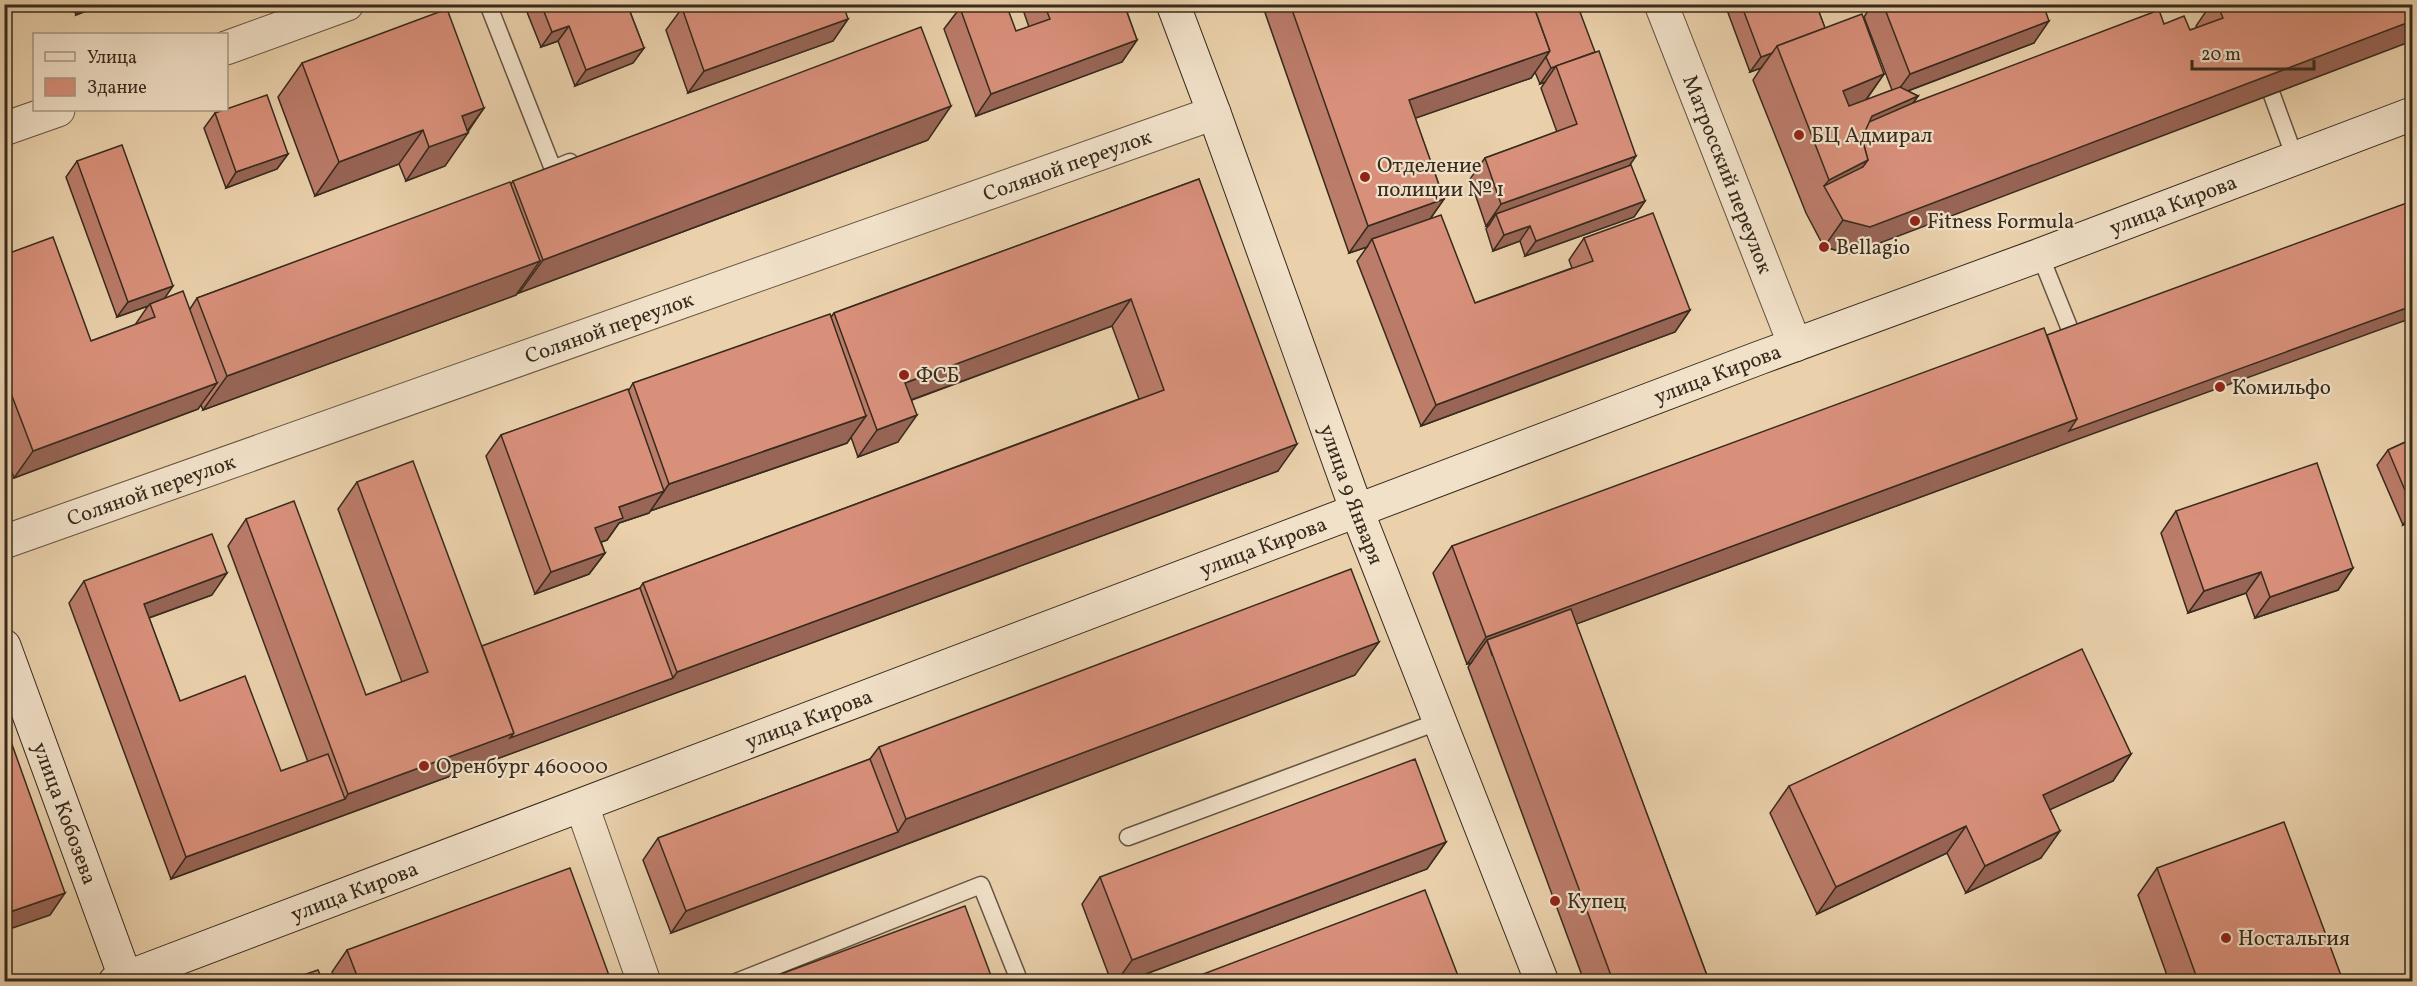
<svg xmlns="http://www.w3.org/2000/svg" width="2417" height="986" font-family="Vollkorn,serif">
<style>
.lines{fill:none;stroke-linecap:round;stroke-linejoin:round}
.service-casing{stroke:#645441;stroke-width:19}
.minor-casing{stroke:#645441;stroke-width:35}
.tertiary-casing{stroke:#645441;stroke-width:35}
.secondary-casing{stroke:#372b1d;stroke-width:35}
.service{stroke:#f1e1c9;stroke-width:16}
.minor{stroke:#f1e1c9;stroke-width:33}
.tertiary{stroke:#f1e1c9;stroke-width:33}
.secondary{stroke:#f1e1c9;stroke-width:33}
.wall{fill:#bb7c6a;stroke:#372b1d;stroke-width:1.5}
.shaded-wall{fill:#986556;stroke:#372b1d;stroke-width:1.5}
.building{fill:#d9907b;stroke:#372b1d;stroke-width:1.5}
.poi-dot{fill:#8f2418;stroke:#f1e1c9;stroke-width:2}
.labels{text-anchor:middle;stroke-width:4.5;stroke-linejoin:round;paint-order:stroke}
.poi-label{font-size:21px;fill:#372b1d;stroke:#f1e1c9;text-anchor:start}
.street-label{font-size:21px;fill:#372b1d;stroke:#f1e1c9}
</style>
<rect width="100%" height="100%" fill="#ead1ac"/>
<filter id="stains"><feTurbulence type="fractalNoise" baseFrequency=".00333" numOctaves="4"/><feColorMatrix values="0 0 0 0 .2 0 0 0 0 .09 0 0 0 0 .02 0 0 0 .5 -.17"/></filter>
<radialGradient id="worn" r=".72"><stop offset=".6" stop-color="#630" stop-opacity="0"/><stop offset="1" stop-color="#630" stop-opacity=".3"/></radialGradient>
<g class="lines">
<!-- service casing -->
<g class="service-casing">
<g id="service">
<path d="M 488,4 L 553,169 L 570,162"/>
<path d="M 2272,95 L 2295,158"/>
<path d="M 2040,255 L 2073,337"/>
<path d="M 1128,837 L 1440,721"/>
<path d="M 736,982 L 981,885 L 1017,975"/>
</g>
</g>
<!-- minor casing -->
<g class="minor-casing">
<g id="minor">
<path d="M 226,48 L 347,4"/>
<path d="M 4,129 L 58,110"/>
<path id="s1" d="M 4,542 L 1214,113"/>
<path d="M 582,806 L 644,982"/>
</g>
</g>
<!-- tertiary casing -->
<g class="tertiary-casing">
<g id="tertiary">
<path id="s2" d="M 1661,4 L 1795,345"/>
</g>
</g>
<!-- secondary casing -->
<g class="secondary-casing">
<g id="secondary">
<path id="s3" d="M 1173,4 L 1214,113 L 1357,511 L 1542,982"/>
<path id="s4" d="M 4,646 L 127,982"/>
<path id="s5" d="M 115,982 L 1759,358 L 2040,255 L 2412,114"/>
</g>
</g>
<!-- service -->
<use href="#service" class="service"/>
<!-- minor -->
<use href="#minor" class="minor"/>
<!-- tertiary -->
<use href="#tertiary" class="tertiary"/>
<!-- secondary -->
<use href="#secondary" class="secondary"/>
</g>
<!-- wall -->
<g class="wall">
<path d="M 72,4 L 104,4 L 76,15 Z"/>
<path d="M 533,4 L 627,4 L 644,48 L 633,63 L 575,86 L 558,41 L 541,47 L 527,12 Z"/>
<path d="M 1021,4 L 1124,4 L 1137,40 L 1122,62 L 976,116 L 944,29 L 960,8 L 1016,31 L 1029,27 Z"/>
<path d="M 1262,4 L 1577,4 L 1630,165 L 1645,201 L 1634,217 L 1525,256 L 1520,241 L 1493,251 L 1486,229 L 1489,225 L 1486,226 L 1470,179 L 1485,158 L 1557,132 L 1541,88 L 1545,82 L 1540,84 L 1535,72 L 1531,78 L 1415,118 L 1444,199 L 1430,219 L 1475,303 L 1572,268 L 1569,260 L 1584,238 L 1690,310 L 1675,332 L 1421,426 L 1357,261 L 1367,247 L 1349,253 Z"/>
<path d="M 1730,4 L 1816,4 L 1825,28 L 1884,74 L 1866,100 L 1892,90 L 1864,17 L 1872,4 L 2043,4 L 2034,43 L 1908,91 L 1918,96 L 1913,103 L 2164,24 L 2190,30 L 2197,28 L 2196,26 L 2211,4 L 2412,4 L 1851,254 L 1824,247 L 1806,213 L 1753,80 L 1761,68 L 1750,72 L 1727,10 Z"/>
<path d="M 682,8 L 848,19 L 833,41 L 688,93 L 666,30 Z"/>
<path d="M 302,63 L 484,108 L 445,166 L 406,181 L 399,164 L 315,196 L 278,97 Z"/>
<path d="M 215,113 L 288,154 L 277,169 L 226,188 L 204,128 Z"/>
<path d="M 928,140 L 519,293 L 519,291 L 516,295 L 203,410 L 201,405 L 198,409 L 14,478 L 4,452 L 4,255 L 91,341 L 135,325 L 148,306 L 117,317 L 66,177 L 77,161 L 164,298 L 190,309 L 197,298 L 511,184 L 513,181 Z"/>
<path d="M 1199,179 L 1278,471 L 171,879 L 69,603 L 84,581 L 212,595 L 149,618 L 180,701 L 281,771 L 308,762 L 228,546 L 246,519 L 366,695 L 402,682 L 338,509 L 357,482 L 482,646 L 640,588 L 643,583 L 1139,399 L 1112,326 L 912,400 L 898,442 L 858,457 L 851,437 L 847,443 L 650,511 L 649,513 L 619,523 L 607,540 L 601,542 L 605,553 L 589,574 L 535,594 L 486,456 L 501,435 L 629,390 L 633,383 L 831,317 L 834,313 Z"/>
<path d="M 2412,439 L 2412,521 L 2403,525 L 2377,465 L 2388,450 Z"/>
<path d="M 2059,446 L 1576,624 L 1709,981 L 1584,981 L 1468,667 L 1471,663 L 1467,664 L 1433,573 L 1452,546 Z"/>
<path d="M 2176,511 L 2353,568 L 2338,590 L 2255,618 L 2246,593 L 2188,613 L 2161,533 Z"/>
<path d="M 1355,675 L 671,933 L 643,860 L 658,838 L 870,759 L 879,747 Z"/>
<path d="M 2131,754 L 2113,781 L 2050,809 L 2041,858 L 1966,893 L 1947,853 L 1817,914 L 1770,813 L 1789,786 Z"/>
<path d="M 1446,842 L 1427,869 L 1127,981 L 1111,981 L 1082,904 L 1100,877 Z"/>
<path d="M 2157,868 L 2343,981 L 2169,981 L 2138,895 Z"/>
<path d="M 347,950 L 611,981 L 336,981 L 332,972 Z"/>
</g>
<!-- shaded-wall -->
<g class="shaded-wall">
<path d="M 83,4 L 104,4 L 76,15 Z"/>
<path d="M 848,19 L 833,41 L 688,93 L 704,71 Z"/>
<path d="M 2049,21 L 2034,43 L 1894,96 L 1910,74 Z"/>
<path d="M 2412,21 L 2412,41 L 1851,254 L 1824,247 L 1843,220 Z"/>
<path d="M 569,26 L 558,41 L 541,47 L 552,32 Z"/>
<path d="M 1137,40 L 1122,62 L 976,116 L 991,94 Z"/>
<path d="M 644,48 L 633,63 L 575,86 L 586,70 Z"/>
<path d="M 1550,51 L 1531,78 L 1390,127 L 1409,100 Z"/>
<path d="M 1772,53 L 1761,68 L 1750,72 L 1761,57 Z"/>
<path d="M 1556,66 L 1545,82 L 1540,84 L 1551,68 Z"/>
<path d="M 1884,74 L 1860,108 L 1819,125 L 1843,91 Z"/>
<path d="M 1918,96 L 1894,130 L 1857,146 L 1872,116 Z"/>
<path d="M 951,106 L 928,140 L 519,293 L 543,260 Z"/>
<path d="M 484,108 L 465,134 L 468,133 L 445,166 L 406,181 L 429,147 L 462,116 Z"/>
<path d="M 423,130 L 399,164 L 315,196 L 339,162 Z"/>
<path d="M 288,154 L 277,169 L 226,188 L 236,172 Z"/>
<path d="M 1636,156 L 1621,178 L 1496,214 L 1489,225 L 1486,226 L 1501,204 Z"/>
<path d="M 1868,160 L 1844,194 L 1824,186 L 1829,180 Z"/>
<path d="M 1444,199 L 1425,226 L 1372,239 L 1367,247 L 1349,253 L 1368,226 Z"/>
<path d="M 1645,201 L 1634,217 L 1525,256 L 1536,241 Z"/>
<path d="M 1530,226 L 1520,241 L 1493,251 L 1504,235 Z"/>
<path d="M 540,261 L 516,295 L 203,410 L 227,376 Z"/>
<path d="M 173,286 L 162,302 L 150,304 L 148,306 L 117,317 L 128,302 Z"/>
<path d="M 1131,299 L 1112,326 L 886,409 L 905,383 Z"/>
<path d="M 2412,306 L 2412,318 L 2059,446 L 1492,655 L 1487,640 L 1471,663 L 1467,664 L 1486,637 L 2077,419 Z"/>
<path d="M 1690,310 L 1675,332 L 1421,426 L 1436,405 Z"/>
<path d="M 217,383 L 198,409 L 14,478 L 33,451 Z"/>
<path d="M 917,415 L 898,442 L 858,457 L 877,430 Z"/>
<path d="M 866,416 L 847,443 L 650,511 L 669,484 Z"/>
<path d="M 1297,444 L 1278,471 L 171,879 L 186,857 L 345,799 L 348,794 L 514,733 L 673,678 L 677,672 Z"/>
<path d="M 664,491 L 649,513 L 619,523 L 607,540 L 580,549 L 595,528 L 619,507 Z"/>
<path d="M 2412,512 L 2412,521 L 2403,525 Z"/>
<path d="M 605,553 L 589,574 L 535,594 L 551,572 Z"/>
<path d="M 2353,568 L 2338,590 L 2255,618 L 2270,597 Z"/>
<path d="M 2261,572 L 2246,593 L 2188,613 L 2204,591 Z"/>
<path d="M 227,573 L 212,595 L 129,625 L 144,604 Z"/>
<path d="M 1379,642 L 1355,675 L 671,933 L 686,911 L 898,832 L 906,819 Z"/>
<path d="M 2131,754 L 2113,781 L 2025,821 L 2043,795 Z"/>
<path d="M 1966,826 L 1947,853 L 1817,914 L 1836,887 Z"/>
<path d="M 2060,831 L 2041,858 L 1966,893 L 1985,866 Z"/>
<path d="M 1446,842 L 1427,869 L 1127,981 L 1117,981 L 1132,960 Z"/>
<path d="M 65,893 L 50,915 L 4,931 L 4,914 Z"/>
<path d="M 514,975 L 509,981 L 498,981 Z"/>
</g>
<!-- building -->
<g class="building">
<path d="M 541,4 L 627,4 L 644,48 L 586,70 L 569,26 L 552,32 Z"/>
<path d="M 693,4 L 843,4 L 848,19 L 704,71 L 682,8 Z"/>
<path d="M 969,4 L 1006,4 L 1016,31 L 1050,19 L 1044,4 L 1124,4 L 1137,40 L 991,94 L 960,8 Z"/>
<path d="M 1290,4 L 1533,4 L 1550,51 L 1409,100 L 1444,199 L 1368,226 Z"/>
<path d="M 1533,4 L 1577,4 L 1595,52 L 1551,68 L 1546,57 L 1550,51 Z"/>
<path d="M 1741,4 L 1816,4 L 1825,28 L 1777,46 L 1772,53 L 1761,57 Z"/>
<path d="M 1883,4 L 2043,4 L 2049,21 L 1910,74 Z"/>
<path d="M 2217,4 L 2412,4 L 2412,21 L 1870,227 L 1843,220 L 1824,186 L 1863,167 L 1868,160 L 1862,138 L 1869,122 L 1913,103 L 2159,10 L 2164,24 L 2184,16 L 2190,30 L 2223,18 Z"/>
<path d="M 447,9 L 484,108 L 462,116 L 468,133 L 429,147 L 423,130 L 339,162 L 302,63 Z"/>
<path d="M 1862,14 L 1884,74 L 1843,91 L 1849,106 L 1900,87 L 1918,96 L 1872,116 L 1862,138 L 1868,160 L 1829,180 L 1777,46 Z"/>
<path d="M 921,27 L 951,106 L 543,260 L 513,181 Z"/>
<path d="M 1599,51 L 1636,156 L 1501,204 L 1485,158 L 1577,124 L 1556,66 Z"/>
<path d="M 267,95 L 288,154 L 236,172 L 215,113 Z"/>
<path d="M 122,145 L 173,286 L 128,302 L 77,161 Z"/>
<path d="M 1631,165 L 1645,201 L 1536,241 L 1530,226 L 1504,235 L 1496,214 Z"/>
<path d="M 1199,179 L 1297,444 L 677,672 L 643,583 L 1164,390 L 1131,299 L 905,383 L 917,415 L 877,430 L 834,313 Z"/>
<path d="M 510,182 L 540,261 L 227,376 L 197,298 Z"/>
<path d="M 2412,201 L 2412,306 L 2069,431 L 2077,419 L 2047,335 Z"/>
<path d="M 1653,213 L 1690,310 L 1436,405 L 1372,239 L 1441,215 L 1475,303 L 1593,261 L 1584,238 Z"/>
<path d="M 53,237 L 91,341 L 155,317 L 150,304 L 183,291 L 217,383 L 33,451 L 4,375 L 4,255 Z"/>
<path d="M 830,314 L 866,416 L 669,484 L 633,383 Z"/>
<path d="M 2044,328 L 2077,419 L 1486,637 L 1452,546 Z"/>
<path d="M 628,389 L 664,491 L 619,507 L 623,518 L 595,528 L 605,553 L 551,572 L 501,435 Z"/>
<path d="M 2412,439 L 2412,507 L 2388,450 Z"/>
<path d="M 413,461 L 514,733 L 348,794 L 246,519 L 294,501 L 366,695 L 428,672 L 357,482 Z"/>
<path d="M 2317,463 L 2353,568 L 2270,597 L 2261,572 L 2204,591 L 2176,511 Z"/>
<path d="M 212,534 L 227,573 L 144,604 L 180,701 L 245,676 L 281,771 L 328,754 L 345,799 L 186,857 L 84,581 Z"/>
<path d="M 1351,569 L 1379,642 L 906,819 L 879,747 Z"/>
<path d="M 640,588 L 673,678 L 510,738 L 514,733 L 482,646 Z"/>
<path d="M 1571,609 L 1709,981 L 1613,981 L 1487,640 Z"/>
<path d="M 2082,649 L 2131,754 L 2043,795 L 2060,831 L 1985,866 L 1966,826 L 1836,887 L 1789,786 Z"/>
<path d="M 4,722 L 65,893 L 4,914 Z"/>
<path d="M 870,759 L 898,832 L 686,911 L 658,838 Z"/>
<path d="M 1415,759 L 1446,842 L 1132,960 L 1100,877 Z"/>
<path d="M 2284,822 L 2343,981 L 2198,981 L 2157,868 Z"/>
<path d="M 570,868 L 611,981 L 516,981 L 514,975 L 498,981 L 482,981 L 480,978 L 471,981 L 359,981 L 347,950 Z"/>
<path d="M 1425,890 L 1460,981 L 1185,981 Z"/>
<path d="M 965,906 L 993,981 L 762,981 Z"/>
<path d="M 318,970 L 323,981 L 286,981 Z"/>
</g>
<!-- markers -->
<g class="poi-dot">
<circle cx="1799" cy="135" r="6"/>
<circle cx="1365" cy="177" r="6"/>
<circle cx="1915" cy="221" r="6"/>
<circle cx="1824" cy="247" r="6"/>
<circle cx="904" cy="375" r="6"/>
<circle cx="2220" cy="387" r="6"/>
<circle cx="424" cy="766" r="6"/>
<circle cx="1555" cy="901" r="6"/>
<circle cx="2226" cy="938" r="6"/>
</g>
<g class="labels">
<!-- poi labels -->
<g class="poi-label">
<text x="1811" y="142">БЦ Адмирал</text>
<text x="1377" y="172">Отделение<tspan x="1377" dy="24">полиции № 1</tspan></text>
<text x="1927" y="228">Fitness Formula</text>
<text x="1836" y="254">Bellagio</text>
<text x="916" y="382">ФСБ</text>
<text x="2232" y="394">Комильфо</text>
<text x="436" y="773">Оренбург 460000</text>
<text x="1567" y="908">Купец</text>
<text x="2238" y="945">Ностальгия</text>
</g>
<!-- street labels -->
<g class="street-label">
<text dy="7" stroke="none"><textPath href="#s1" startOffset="1128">Соляной переулок</textPath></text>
<text dy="7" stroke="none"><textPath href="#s2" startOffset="183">Матросский переулок</textPath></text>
<text dy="7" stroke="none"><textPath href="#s5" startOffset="2200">улица Кирова</textPath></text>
<text dy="7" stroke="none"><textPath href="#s1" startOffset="642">Соляной переулок</textPath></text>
<text dy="7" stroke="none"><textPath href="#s5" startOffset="1714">улица Кирова</textPath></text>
<text dy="7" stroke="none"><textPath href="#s1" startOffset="156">Соляной переулок</textPath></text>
<text dy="7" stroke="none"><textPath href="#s3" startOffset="522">улица 9 Января</textPath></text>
<text dy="7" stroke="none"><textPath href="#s5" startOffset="1228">улица Кирова</textPath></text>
<text dy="7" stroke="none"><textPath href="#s5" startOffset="742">улица Кирова</textPath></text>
<text dy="7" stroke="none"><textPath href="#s4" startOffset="178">улица Кобозева</textPath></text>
<text dy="7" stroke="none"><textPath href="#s5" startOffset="256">улица Кирова</textPath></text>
</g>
</g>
<!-- margin -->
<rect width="2417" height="986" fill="none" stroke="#ead1ac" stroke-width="24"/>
<rect x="6" y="6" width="2405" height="974" fill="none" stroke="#372b1d" stroke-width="3"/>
<rect x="12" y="12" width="2393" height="962" fill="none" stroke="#372b1d" stroke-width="1.5"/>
<!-- legend -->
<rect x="33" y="33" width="195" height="78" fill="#f1e1c9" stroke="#a79884" stroke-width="1.5"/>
<rect x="45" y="52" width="30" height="9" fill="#f1e1c9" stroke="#a79884" stroke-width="1.5"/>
<text x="87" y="63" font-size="18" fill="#372b1d">Улица</text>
<rect x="45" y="78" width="30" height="18" fill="#d9907b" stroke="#a79884" stroke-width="1.5"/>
<text x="87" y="93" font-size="18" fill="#372b1d">Здание</text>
<!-- scale -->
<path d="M2192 60v9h122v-9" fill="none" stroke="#372b1d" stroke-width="3"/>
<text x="2201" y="60" font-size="18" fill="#372b1d" stroke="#f1e1c9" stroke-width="4.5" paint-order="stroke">20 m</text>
<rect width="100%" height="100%" filter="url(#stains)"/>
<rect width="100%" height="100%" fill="url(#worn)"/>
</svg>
